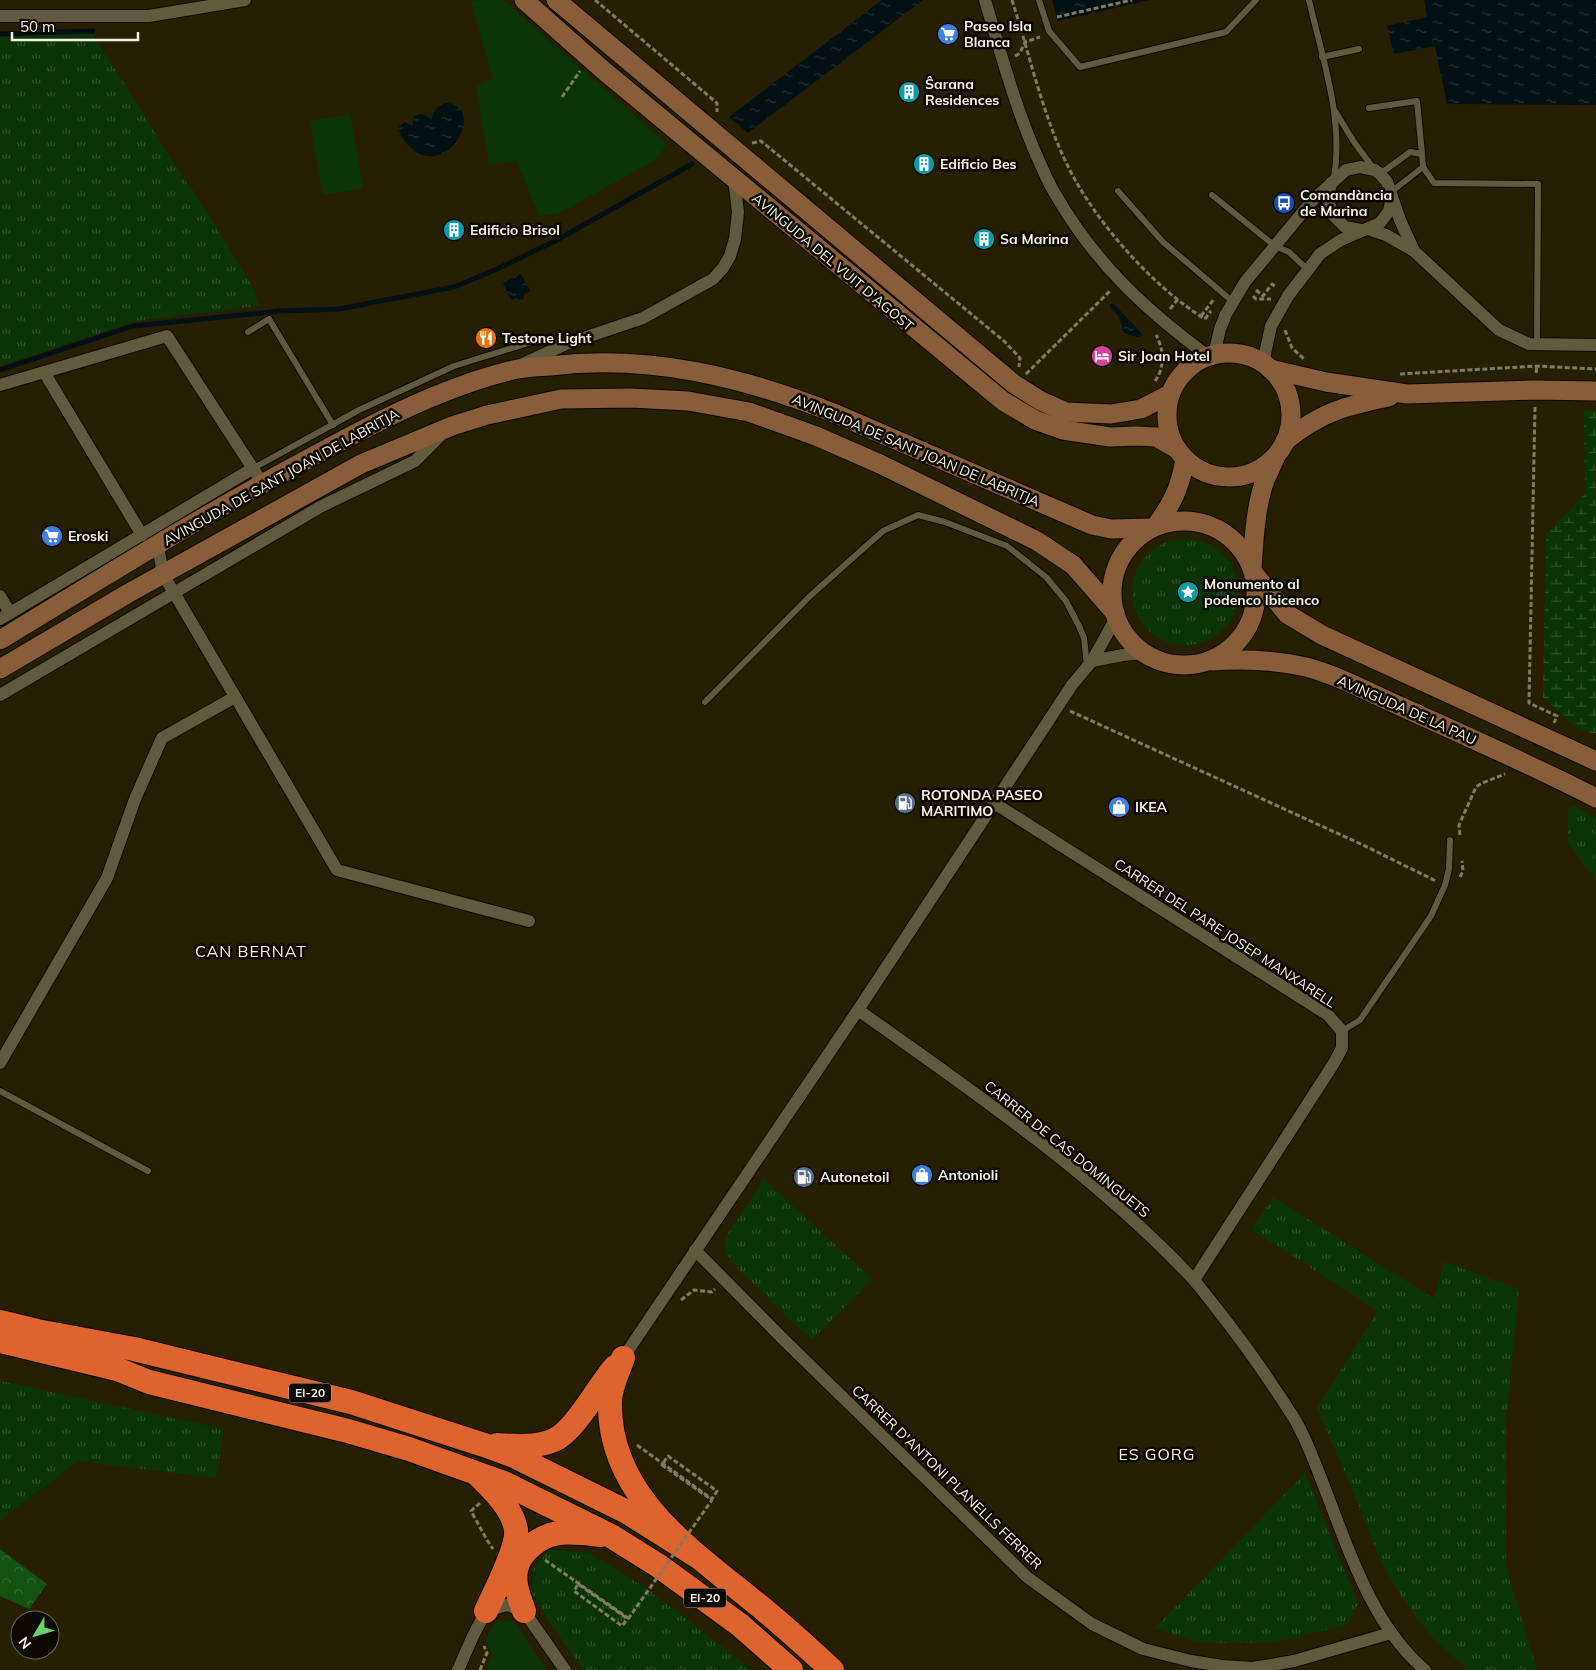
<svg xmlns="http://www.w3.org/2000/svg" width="1596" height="1670" font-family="Mulish,sans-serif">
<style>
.grass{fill:url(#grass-tufts)}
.forest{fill:url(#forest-crowns)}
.wetland{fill:url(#wetland-marsh)}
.park{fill:#0a3408}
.water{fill:url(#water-ripples)}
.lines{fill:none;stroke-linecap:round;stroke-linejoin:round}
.stream{stroke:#031014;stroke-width:5}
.lane-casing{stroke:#0f0800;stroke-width:8}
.street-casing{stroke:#0f0800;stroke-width:14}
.secondary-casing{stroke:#0f0800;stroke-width:21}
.highway-casing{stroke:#0f0800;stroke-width:26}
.path{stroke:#817b65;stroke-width:3;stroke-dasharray:5 2.5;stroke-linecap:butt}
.lane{stroke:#625a3e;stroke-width:6}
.street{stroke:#625a3e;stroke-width:12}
.secondary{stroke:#875d3a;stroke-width:19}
.highway{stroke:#de642f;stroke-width:24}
.path-bridge{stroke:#817b65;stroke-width:3;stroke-dasharray:5 2.5;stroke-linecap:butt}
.labels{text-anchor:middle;stroke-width:5;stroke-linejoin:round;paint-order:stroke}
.shield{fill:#0c0902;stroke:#b0ac9f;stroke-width:1}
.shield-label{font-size:12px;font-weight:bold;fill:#f6f2e2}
.poi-label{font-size:14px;font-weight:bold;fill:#f6f2e2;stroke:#0c0902;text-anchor:start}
.street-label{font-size:14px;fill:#f6f2e2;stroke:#0c0902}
.quarter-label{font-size:16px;letter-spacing:1px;fill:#f6f2e2;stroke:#0c0902}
</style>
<defs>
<pattern id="grass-tufts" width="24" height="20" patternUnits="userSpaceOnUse" patternTransform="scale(1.25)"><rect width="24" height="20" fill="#0a3408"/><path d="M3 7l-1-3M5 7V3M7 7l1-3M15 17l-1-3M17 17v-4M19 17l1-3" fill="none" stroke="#2e522c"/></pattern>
<pattern id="forest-crowns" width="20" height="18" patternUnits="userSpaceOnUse" patternTransform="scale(1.25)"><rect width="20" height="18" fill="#145212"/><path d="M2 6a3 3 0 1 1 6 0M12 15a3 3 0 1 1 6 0" fill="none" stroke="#376b34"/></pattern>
<pattern id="wetland-marsh" width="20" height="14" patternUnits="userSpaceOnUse" patternTransform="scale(1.25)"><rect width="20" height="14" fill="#0a3408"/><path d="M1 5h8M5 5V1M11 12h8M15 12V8" fill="none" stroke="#2e522c"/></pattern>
<pattern id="water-ripples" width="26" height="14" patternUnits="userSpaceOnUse" patternTransform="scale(1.25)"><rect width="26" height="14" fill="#031014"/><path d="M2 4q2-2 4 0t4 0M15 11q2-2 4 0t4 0" fill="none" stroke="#283336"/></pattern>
</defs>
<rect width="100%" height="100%" fill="#261f04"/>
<!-- grass -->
<g class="grass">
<path d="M 92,33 L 188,185 L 190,185 L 250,282 L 259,306 L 135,321 L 0,366 L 0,36 Z"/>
<circle cx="1185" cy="592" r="53"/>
<path d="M 1572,805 L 1596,818 L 1596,880 L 1568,843 L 1568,812 Z"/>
<path d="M 764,1179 L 872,1279 L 812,1340 L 737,1268 L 726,1253 L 725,1238 Z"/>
<path d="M 1273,1197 L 1434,1299 L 1444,1262 L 1519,1289 L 1506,1418 L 1506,1567 L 1537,1670 L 1468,1670 L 1434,1639 L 1406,1604 L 1380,1560 L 1361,1510 L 1317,1408 L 1378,1311 L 1252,1230 Z"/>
<path d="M 0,1381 L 224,1429 L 216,1478 L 78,1461 L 0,1520 Z"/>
<path d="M 1305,1473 L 1358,1604 L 1346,1625 L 1271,1643 L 1200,1643 L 1155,1628 Z"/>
<path d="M 549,1549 L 588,1553 L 645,1587 L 752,1670 L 583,1670 L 532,1595 L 532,1571 Z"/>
</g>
<!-- forest -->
<path class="forest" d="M 0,1549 L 47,1584 L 29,1609 L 0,1596 Z"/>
<!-- wetland -->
<path class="wetland" d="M 1584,411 L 1596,411 L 1596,735 L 1574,726 L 1543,697 L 1546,535 L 1585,494 Z"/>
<!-- park -->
<g class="park">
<path d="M 480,0 L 503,0 L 667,144 L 656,160 L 559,213 L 539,216 L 517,161 L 489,165 L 476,86 L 493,79 L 471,1 Z"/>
<path d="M 350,114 L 363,188 L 323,195 L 310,121 Z"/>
<path d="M 499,1620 L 514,1621 L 546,1670 L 486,1670 L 492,1655 L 486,1640 L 493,1625 Z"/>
</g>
<!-- water -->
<g class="water">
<path d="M 882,0 L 923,0 L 748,133 L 729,117 Z"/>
<path d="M 1052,0 L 1150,0 L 1058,21 Z"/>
<path d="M 1424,0 L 1596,0 L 1596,105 L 1447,104 L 1435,46 L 1394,54 L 1387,26 L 1427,17 Z"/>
<path d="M 445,103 C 490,105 446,184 409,146 C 404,141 398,133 399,126 L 405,122 L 412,126 L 414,117 L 419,114 L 426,115 L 431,120 L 435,109 Z"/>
<path d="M 521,274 L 530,291 L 524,294 L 524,298 L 521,300 L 517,298 L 511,300 L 503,283 Z"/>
<path d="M 1113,303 L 1144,336 L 1137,337 L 1124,333 L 1119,317 L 1109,305 Z"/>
</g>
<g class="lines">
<!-- stream -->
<g class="stream">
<path d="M 0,34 L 93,31"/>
<path d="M 0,370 L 133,326 L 280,311 L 339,309 L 454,287 L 497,269 L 557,240 L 692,164"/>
</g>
<!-- lane casing -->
<g class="lane-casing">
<g id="lane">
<path d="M 1039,0 L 1049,31 L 1080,67 L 1226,32 L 1256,0"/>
<path d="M 1309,0 C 1322,57 1344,119 1334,178"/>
<path d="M 1322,57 L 1359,49"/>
<path d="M 1369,108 L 1417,101 L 1422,154"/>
<path d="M 1335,111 L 1354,142 L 1374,169"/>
<path d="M 1423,167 L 1434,183 L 1538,184 L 1537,344"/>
<path d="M 1380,174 L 1410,152 L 1422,154 L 1423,167 L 1391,192"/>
<path d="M 1118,191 L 1163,242 L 1232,301"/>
<path d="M 1212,195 L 1275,246 L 1289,252 L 1308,270"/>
<path d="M 248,332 L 269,319 L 333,425"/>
<path d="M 252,469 L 359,410 L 454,366 L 535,341 L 563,343"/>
<path d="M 705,702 L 810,596 L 883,531 L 918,515 L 945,522 L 1007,546 L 1046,577 L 1066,601 L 1079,626 L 1084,638 L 1087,665"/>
<path d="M 1342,1031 L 1360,1020 L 1431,916 L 1445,885 L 1449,869 L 1450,840"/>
<path d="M 0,1091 L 148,1171"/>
</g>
</g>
<!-- street casing -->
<g class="street-casing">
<g id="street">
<path d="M 985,0 C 1001,54 1016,110 1039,161 C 1044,172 1048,182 1054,192 C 1094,262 1144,309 1208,356"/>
<path d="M 0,16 L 149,16 L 245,0"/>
<path d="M 1331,183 L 1328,200 L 1333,215 L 1345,227 L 1361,230"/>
<path d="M 1368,229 L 1386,235 L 1414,251 L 1499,330 L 1529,344 L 1596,345"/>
<path d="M 1214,355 L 1220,329 L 1226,314 L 1245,282 L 1312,201 L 1346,170 L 1360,167 L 1375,170 L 1380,174 L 1387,182 L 1400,220 L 1414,251"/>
<path d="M 1263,363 L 1271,326 L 1288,296 L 1320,254 L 1341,240 L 1380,223 L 1389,211 L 1392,197"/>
<path d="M 523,364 L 566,344 L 643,318 L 713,279 L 723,268 L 730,256 L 735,239 L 738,212 L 734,180"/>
<path d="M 44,372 L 142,535"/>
<path d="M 0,385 L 167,336 L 263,484"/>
<path d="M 161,542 L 159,552 L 163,574 L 337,870 L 529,921"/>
<path d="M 0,596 L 10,613"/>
<path d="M 0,619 L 252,469"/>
<path d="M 1092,661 L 1123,655 L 1144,653"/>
<path d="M 0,695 L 320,507 L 415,461 L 442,434"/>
<path d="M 994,803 L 1328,1015 L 1342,1031 L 1342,1048 L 1334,1063 L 1194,1280"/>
<path d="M 858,1010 C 974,1092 1095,1175 1192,1278 C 1201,1288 1209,1299 1217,1309 C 1244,1343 1269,1379 1292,1415 C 1304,1433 1312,1456 1320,1476 C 1346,1541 1369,1623 1425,1670"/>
<path d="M 0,1063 L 107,878 L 135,799 L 162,738 L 235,697"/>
<path d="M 695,1250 L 784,1340 L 1027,1577 L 1092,1624 L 1143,1649 L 1191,1661 L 1222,1666 L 1253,1668 L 1294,1661 L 1391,1633"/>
<path d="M 623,1358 L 858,1010 L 1072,685 L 1092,661 L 1116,618"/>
<path d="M 458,1670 L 473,1636 L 486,1611 L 507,1605 L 524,1611 L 565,1670"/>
</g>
</g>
<!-- secondary casing -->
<g class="secondary-casing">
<g id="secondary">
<path d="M 524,0 L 603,70 L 1003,401 L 1035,420 L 1063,430 L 1110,437 L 1136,436 L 1156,437 L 1177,449"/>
<path d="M 556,0 L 1014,384 L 1041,401 L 1066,412 L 1111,414 L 1141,409 L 1170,394"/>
<circle cx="1229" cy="415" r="62"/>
<path d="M 1270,369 L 1326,382 L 1407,394 L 1536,390 L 1596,391"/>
<path d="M 1285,441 C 1322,412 1344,406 1389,397"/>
<circle cx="1184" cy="593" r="72"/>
<path d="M 1156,526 C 1173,502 1180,488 1185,459"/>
<path d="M 1252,569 C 1254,541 1255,510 1264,483 C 1267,475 1272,466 1275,458"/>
<path d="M 1255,575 L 1287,614 L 1322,635 L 1596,761"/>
<path d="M 0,640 C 102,578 203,515 308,459 C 372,424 438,389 509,371 C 522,367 537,367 550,366 C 649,354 744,377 836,414 L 1092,525 L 1111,529 L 1151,528"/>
<path d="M 1212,661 C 1243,659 1276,660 1306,667 C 1340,676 1372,694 1404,708 C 1468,737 1534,766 1596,798"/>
<path d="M 0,669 L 127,594 L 361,464 L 452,426 L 487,415 L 561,399 L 631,398 L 688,401 L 749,412 L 816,436 L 880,464 L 1037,541 L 1073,565 L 1115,613"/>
</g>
</g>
<!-- highway casing -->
<g class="highway-casing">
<g id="highway">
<path d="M 0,1322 L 37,1331 L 134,1349 L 351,1402 L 484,1445 L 514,1456 L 627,1512 L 697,1556"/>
<path d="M 0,1341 L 117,1369 L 149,1382 L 348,1431 L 409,1449 L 504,1483 L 611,1536 L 659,1566 L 740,1625 L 791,1670"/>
<path d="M 623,1358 C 618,1372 610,1387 610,1402 C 608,1494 688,1548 752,1600 C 780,1622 806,1646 832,1670"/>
<path d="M 497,1445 C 515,1446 537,1448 554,1440 C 575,1431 598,1386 615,1367"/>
<path d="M 479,1476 C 493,1490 513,1509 516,1530 C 518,1549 494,1593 486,1611"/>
<path d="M 524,1611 C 521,1602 517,1593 516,1585 C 514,1573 517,1561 525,1552 C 547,1527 571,1532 601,1535"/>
</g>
</g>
<!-- path -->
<g class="path">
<path d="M 595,0 L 717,103 L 717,112"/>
<path d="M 1012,0 C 1029,53 1041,108 1064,158 C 1090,216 1151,286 1205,319"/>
<path d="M 1057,17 L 1132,0"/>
<path d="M 1015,56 L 1020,53 L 1025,42 L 1040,37"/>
<path d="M 562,97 L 580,71"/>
<path d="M 752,143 L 761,141 L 1004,341 L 1020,358 L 1019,367"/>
<path d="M 1256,290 L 1263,296 L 1272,284 L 1276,287"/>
<path d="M 1253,296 L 1256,299 L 1271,299"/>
<path d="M 1170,309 L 1178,299"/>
<path d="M 1201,316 L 1214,299"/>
<path d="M 1205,319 L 1211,311"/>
<path d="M 1285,330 L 1292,348 L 1304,359"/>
<path d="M 1536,373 L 1537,366"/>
<path d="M 1026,374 L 1111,290"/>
<path d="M 1400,374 L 1537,366 L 1596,369"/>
<path d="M 1155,381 C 1165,368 1164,349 1156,335"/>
<path d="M 1535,407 L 1529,703 L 1557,716 L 1554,723"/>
<path d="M 1070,711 L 1363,845 L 1436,881"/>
<path d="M 1460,835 L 1459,825 L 1476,787 L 1482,783 L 1505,774"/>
<path d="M 1460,877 L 1463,871 L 1462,861"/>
<path d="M 681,1300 L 694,1290 L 712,1292 L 715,1289"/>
<path d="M 637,1445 L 712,1499 L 717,1491 L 668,1456 L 662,1465 L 712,1500"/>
<path d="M 480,1503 L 471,1511 L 487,1540 L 493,1549"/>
<path d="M 545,1560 L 628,1618 L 622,1626 L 574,1591 L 578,1584 L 628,1619"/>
<path d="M 480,1670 L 487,1653 L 484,1646"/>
</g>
<!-- lane -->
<use href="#lane" class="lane"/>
<!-- street -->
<use href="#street" class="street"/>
<!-- secondary -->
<use href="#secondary" class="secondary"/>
<!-- highway -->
<use href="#highway" class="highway"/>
<!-- path-bridge -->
<path class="path-bridge" d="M 628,1619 L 712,1500"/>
</g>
<!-- icons -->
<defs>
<g id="supermarket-disc" transform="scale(1.125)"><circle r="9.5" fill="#3f7fe0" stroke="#0c0902"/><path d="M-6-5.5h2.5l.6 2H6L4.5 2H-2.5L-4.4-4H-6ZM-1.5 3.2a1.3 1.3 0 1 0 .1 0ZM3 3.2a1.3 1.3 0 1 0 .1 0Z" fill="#fff"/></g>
<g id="building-disc" transform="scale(1.125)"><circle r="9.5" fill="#0f9aa8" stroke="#0c0902"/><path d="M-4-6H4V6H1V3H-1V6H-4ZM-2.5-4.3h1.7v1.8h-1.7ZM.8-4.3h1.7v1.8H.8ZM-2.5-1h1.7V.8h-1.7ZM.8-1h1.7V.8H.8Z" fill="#fff"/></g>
<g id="bus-disc" transform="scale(1.125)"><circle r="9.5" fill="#1a4fb4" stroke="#0c0902"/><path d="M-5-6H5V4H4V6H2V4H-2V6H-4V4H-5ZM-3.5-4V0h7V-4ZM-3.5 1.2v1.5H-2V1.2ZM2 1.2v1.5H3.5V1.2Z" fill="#fff"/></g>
<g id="restaurant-disc" transform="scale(1.125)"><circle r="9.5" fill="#e8710a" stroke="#0c0902"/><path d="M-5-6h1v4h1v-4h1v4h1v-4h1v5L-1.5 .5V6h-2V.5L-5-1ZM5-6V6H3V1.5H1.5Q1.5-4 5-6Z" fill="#fff"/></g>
<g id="hotel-disc" transform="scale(1.125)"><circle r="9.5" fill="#d1479c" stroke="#0c0902"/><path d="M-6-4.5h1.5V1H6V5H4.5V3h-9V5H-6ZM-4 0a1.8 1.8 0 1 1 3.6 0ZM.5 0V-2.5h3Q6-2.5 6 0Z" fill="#fff"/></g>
<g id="sight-disc" transform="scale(1.125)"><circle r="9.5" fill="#0f9aa8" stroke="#0c0902"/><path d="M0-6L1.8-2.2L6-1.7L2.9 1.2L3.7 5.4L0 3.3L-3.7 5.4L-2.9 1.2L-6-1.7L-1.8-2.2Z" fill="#fff"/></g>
<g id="fuel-disc" transform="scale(1.125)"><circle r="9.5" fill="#5c6f8a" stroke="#0c0902"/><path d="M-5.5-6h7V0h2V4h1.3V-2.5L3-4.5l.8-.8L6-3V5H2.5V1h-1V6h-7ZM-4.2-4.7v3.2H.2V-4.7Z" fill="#fff"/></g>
<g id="shop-disc" transform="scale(1.125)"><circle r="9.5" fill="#3f7fe0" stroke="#0c0902"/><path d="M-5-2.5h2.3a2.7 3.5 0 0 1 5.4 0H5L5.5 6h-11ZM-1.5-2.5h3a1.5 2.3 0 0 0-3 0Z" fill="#fff"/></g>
</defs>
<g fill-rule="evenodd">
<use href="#supermarket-disc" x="948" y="34"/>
<use href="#building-disc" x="909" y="92"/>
<use href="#building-disc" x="924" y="164"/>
<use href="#bus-disc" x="1284" y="203"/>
<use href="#building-disc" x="454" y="230"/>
<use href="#building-disc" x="984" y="239"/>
<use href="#restaurant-disc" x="486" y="338"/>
<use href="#hotel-disc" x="1102" y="356"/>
<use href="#supermarket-disc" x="52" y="536"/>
<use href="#sight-disc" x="1188" y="592"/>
<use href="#fuel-disc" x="905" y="803"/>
<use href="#shop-disc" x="1119" y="807"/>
<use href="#shop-disc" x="922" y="1175"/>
<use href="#fuel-disc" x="804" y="1177"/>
</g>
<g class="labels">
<!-- shield labels -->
<g class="shield">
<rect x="289" y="1383.5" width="42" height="19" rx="4"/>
<rect x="684" y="1588.5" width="42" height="19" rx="4"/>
</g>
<g class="shield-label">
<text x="310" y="1397">EI-20</text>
<text x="705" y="1602">EI-20</text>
</g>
<!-- poi labels -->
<g class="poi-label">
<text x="964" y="31">Paseo Isla<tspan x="964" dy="16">Blanca</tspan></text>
<text x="925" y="89">Ŝarana<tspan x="925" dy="16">Residences</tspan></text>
<text x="940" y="169">Edificio Bes</text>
<text x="1300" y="200">Comandància<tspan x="1300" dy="16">de Marina</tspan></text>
<text x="470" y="235">Edificio Brisol</text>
<text x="1000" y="244">Sa Marina</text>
<text x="502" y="343">Testone Light</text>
<text x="1118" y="361">Sir Joan Hotel</text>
<text x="68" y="541">Eroski</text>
<text x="1204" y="589">Monumento al<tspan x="1204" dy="16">podenco Ibicenco</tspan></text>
<text x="921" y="800">ROTONDA PASEO<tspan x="921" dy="16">MARITIMO</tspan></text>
<text x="1135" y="812">IKEA</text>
<text x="938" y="1180">Antonioli</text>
<text x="820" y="1182">Autonetoil</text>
</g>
<!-- street labels -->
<g class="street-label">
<text transform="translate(833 262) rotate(40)" y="5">AVINGUDA DEL VUIT D'AGOST</text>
<text transform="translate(916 450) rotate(23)" y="5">AVINGUDA DE SANT JOAN DE LABRITJA</text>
<text transform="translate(281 477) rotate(-29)" y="5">AVINGUDA DE SANT JOAN DE LABRITJA</text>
<text transform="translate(1407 710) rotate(24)" y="5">AVINGUDA DE LA PAU</text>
<text transform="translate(1225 933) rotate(33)" y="5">CARRER DEL PARE JOSEP MANXARELL</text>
<text transform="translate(1067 1149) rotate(39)" y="5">CARRER DE CAS DOMINGUETS</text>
<text transform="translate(947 1477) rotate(44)" y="5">CARRER D'ANTONI PLANELLS FERRER</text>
</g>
<!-- quarter labels -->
<g class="quarter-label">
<text x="251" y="957">CAN BERNAT</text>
<text x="1157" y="1460">ES GORG</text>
</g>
</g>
<!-- north arrow -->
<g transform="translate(35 1635) rotate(232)"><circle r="24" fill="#0c0902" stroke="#6a665c"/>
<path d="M0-4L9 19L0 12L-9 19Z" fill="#64d467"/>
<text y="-8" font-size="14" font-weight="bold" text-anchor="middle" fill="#f6f2e2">N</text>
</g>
<!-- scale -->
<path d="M12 32v8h126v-8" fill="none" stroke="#f6f2e2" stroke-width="2.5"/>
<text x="20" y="32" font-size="15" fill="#f6f2e2" stroke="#0c0902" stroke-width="4" paint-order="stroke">50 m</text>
</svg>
